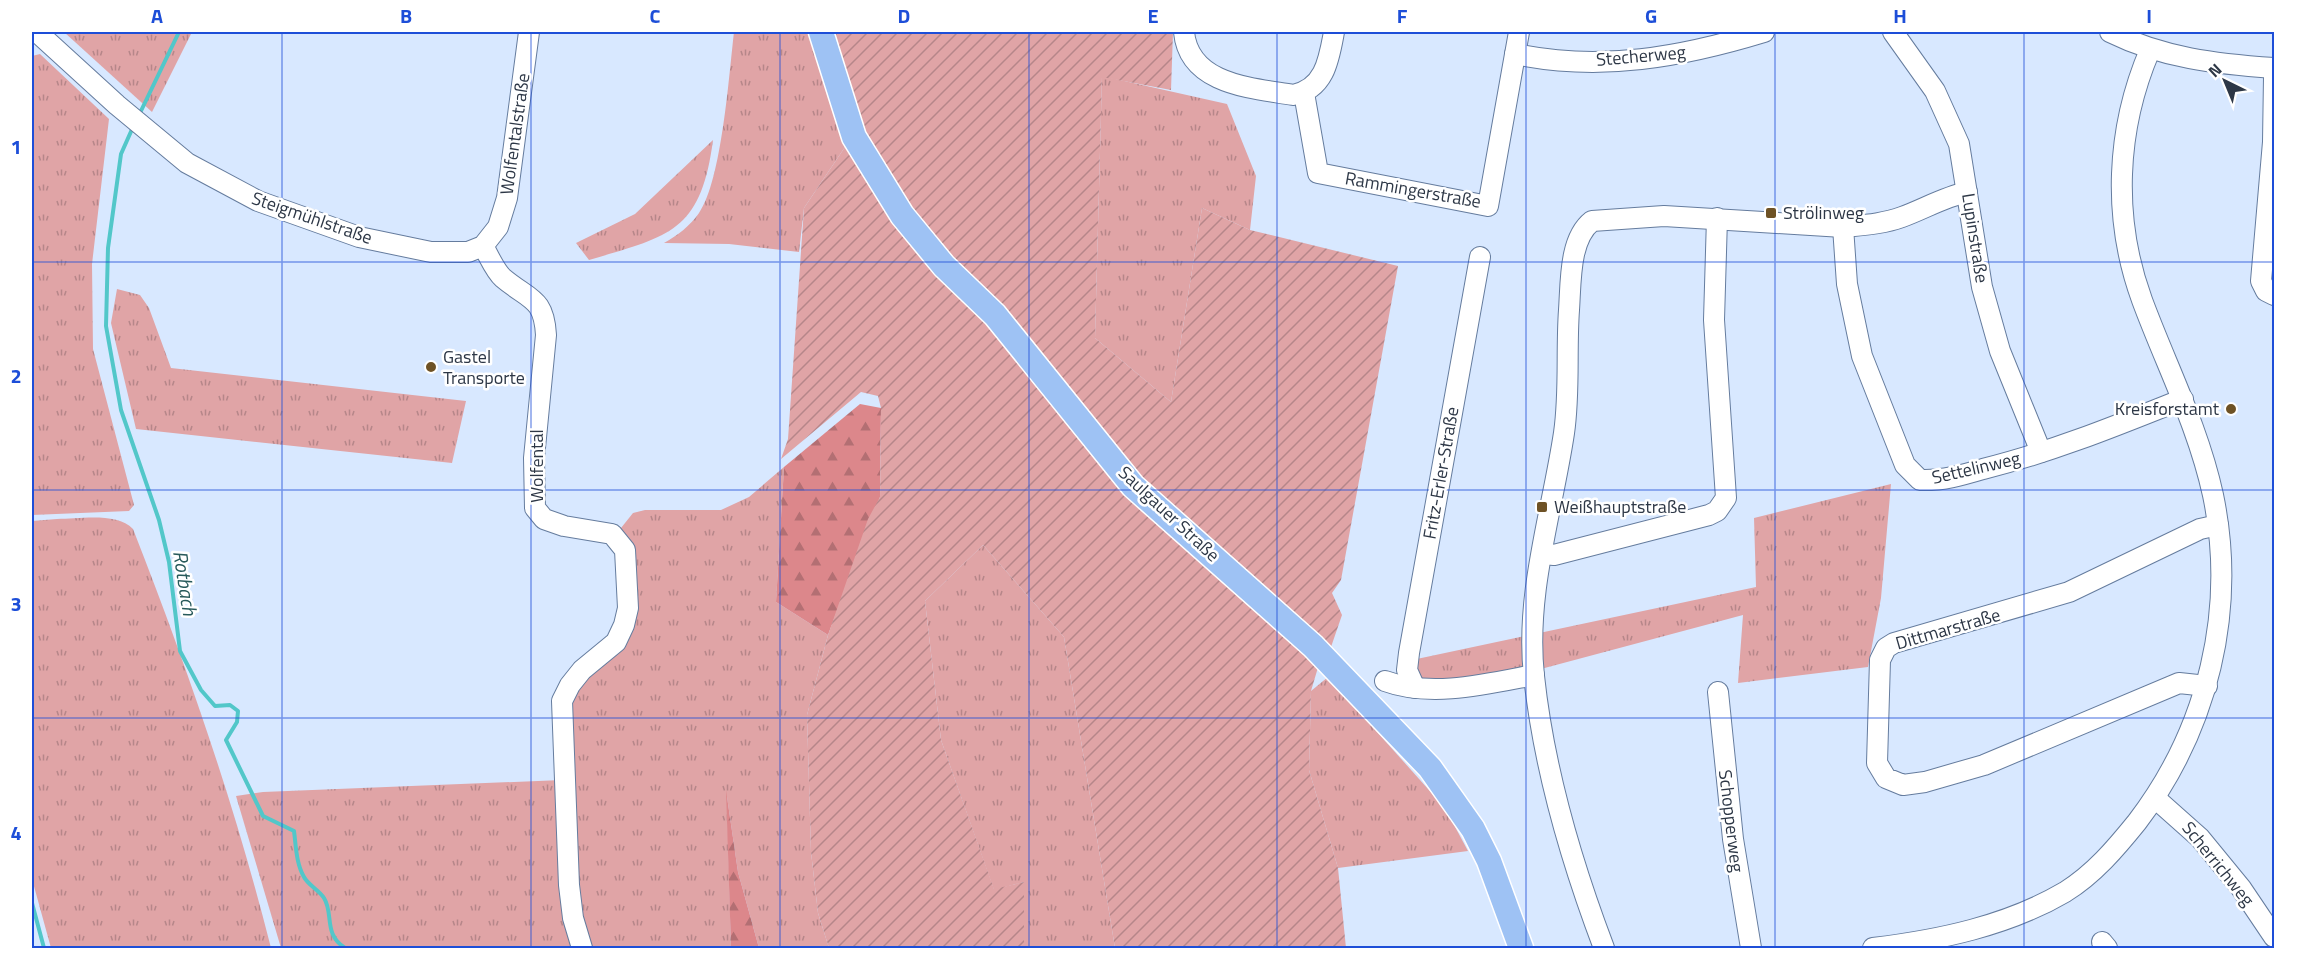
<svg xmlns="http://www.w3.org/2000/svg" width="2306" height="980" font-family="'Titillium Web',sans-serif">
<style>
.grass{fill:url(#grass-tufts)}
.forest{fill:url(#forest-firs)}
.garden{fill:url(#garden-furrows)}
.lines{fill:none;stroke-linecap:round;stroke-linejoin:round}
.stream{stroke:#52c7c9;stroke-width:4}
.minor-casing{stroke:#657c9e;stroke-width:22}
.major-casing{stroke:#fff;stroke-width:27}
.minor{stroke:#fff;stroke-width:20}
.major{stroke:#9ec2f4;stroke-width:24}
.grid{fill:none;stroke:#1d4ed8;stroke-width:1.5;stroke-opacity:0.55}
.poi-dot{fill:#6e5225;stroke:#fff;stroke-width:2}
.labels{text-anchor:middle;stroke-width:5;stroke-linejoin:round;paint-order:stroke}
.street-label{font-size:18px;fill:#2d3746;stroke:#fff}
.poi-label{font-size:18px;fill:#2d3746;stroke:#fff;text-anchor:start}
.water-label{font-size:20px;font-style:italic;fill:#285a5b;stroke:#fff}
.neatline{fill:none;stroke:#1d4ed8;stroke-width:2}
.grid-label{font-size:20px;text-anchor:middle;font-weight:bold;fill:#1d4ed8}
</style>
<defs>
<pattern id="grass-tufts" width="24" height="20" patternUnits="userSpaceOnUse" patternTransform="scale(1.5)"><rect width="24" height="20" fill="#e0a4a6"/><path d="M3 7l-1-3M5 7V3M7 7l1-3M15 17l-1-3M17 17v-4M19 17l1-3" fill="none" stroke="#b68689"/></pattern>
<pattern id="forest-firs" width="22" height="20" patternUnits="userSpaceOnUse" patternTransform="scale(1.5)"><rect width="22" height="20" fill="#dc878b"/><path d="M5 1l3.5 6h-7zM16 11l3.5 6h-7z" fill="#b36f73"/></pattern>
<pattern id="garden-furrows" width="10" height="10" patternUnits="userSpaceOnUse" patternTransform="scale(1.5)"><rect width="10" height="10" fill="#e0a4a6"/><path d="M-1 1l2-2M0 10L10 0M9 11l2-2" fill="none" stroke="#b68689"/></pattern>
</defs>
<rect width="100%" height="100%" fill="#d8e8ff"/>
<!-- grass -->
<g class="grass">
<path d="M 64,32 L 192,32 L 152,112 Z"/>
<path d="M 734,32 L 820,32 L 849,141 L 804,208 L 799,252 L 729,244 L 664,243 C 678,235 690,226 699,213 C 722,180 729,74 734,32 Z"/>
<path d="M 40,54 L 109,119 L 92,264 L 93,349 L 134,505 L 129,511 L 32,515 L 32,56 Z"/>
<path d="M 1102,76 L 1227,104 L 1256,176 L 1250,230 L 1202,208 L 1171,402 L 1095,338 Z"/>
<path d="M 713,140 C 701,232 670,236 589,260 L 576,243 L 635,214 Z"/>
<path d="M 117,289 L 140,295 L 149,308 L 171,368 L 466,401 L 452,463 L 136,429 L 111,323 Z"/>
<path d="M 784,467 L 776,602 L 828,635 L 807,715 L 811,852 L 818,913 L 829,948 L 759,948 L 738,872 L 727,797 L 731,948 L 586,948 L 577,916 L 569,781 L 572,688 L 628,623 L 617,533 L 633,513 L 645,510 L 721,510 L 749,497 Z"/>
<path d="M 1891,484 L 1881,598 L 1868,667 L 1738,683 L 1743,615 L 1507,678 L 1394,684 L 1412,660 L 1756,587 L 1754,518 Z"/>
<path d="M 57,519 C 80,519 117,512 133,529 C 187,667 235,805 271,948 L 51,948 L 32,879 L 32,521 Z"/>
<path d="M 983,545 L 1064,637 L 1115,948 L 1024,948 L 1024,882 L 994,890 L 941,740 L 925,601 Z"/>
<path d="M 1328,677 L 1445,808 L 1468,851 L 1338,868 L 1309,770 L 1311,691 Z"/>
<path d="M 562,780 L 578,948 L 281,948 L 236,796 L 263,792 Z"/>
</g>
<!-- forest -->
<g class="forest">
<path d="M 860,404 L 881,408 L 880,497 L 828,635 L 776,602 L 784,467 Z"/>
<path d="M 726,790 L 738,872 L 759,948 L 731,948 Z"/>
</g>
<!-- garden -->
<g class="garden">
<path d="M 821,32 L 1173,32 L 1171,90 L 1102,77 L 1095,338 L 1171,402 L 1202,208 L 1250,230 L 1398,266 L 1341,580 L 1332,593 L 1342,615 L 1331,647 L 1124,468 L 928,233 L 858,135 Z"/>
<path d="M 849,141 L 916,243 L 1166,532 L 1319,664 L 1311,691 L 1309,770 L 1338,868 L 1346,948 L 1115,948 L 1064,637 L 983,545 L 925,601 L 941,740 L 994,889 L 1024,882 L 1024,948 L 829,948 L 818,913 L 811,852 L 807,715 L 828,635 L 868,519 L 880,497 L 881,408 L 878,396 L 861,392 L 781,459 L 788,439 L 804,208 Z"/>
</g>
<g class="lines">
<!-- stream -->
<g class="stream">
<path d="M 139,115 L 179,32"/>
<path d="M 133,127 L 121,154 L 108,248 L 106,326 L 121,410 L 159,520 L 169,562 L 180,651 L 201,690 L 215,706 L 230,705 L 238,711 L 237,722 L 226,740 L 263,816 L 294,831 C 296,846 296,863 304,877 C 308,885 319,890 324,898 C 334,914 323,934 345,948"/>
<path d="M 32,903 L 44,948"/>
</g>
<!-- minor casing -->
<g class="minor-casing">
<g id="minor">
<path d="M 37,32 L 117,105 L 187,163 L 258,201 L 359,237 L 431,252 L 468,252 L 483,246 L 498,227 L 507,198 L 529,32"/>
<path d="M 1184,32 C 1189,85 1252,88 1293,95 C 1325,89 1329,59 1334,32"/>
<path d="M 1893,32 L 1935,91 L 1959,144 L 1982,287 L 2000,351 L 2041,452"/>
<path d="M 2110,32 C 2163,58 2216,64 2274,68"/>
<path d="M 1515,54 C 1601,72 1682,57 1764,32"/>
<path d="M 2274,77 L 2273,142 L 2261,281 L 2266,291 L 2274,295"/>
<path d="M 1304,93 L 1318,173 L 1488,206 L 1519,32"/>
<path d="M 1843,227 L 1847,284 L 1862,356 L 1905,465 L 1920,480 C 1942,481 1963,475 1983,469 C 2052,452 2118,425 2183,399"/>
<path d="M 483,246 C 489,256 495,271 503,278 C 529,300 544,297 546,335 L 534,458 L 535,508 L 544,519 L 564,526 L 612,534 L 625,550 L 628,608 L 624,625 L 616,642 L 582,670 L 570,685 L 562,701 L 569,885 L 573,918 L 582,948"/>
<path d="M 1543,554 L 1554,555 L 1709,515 L 1717,511 L 1726,498 L 1714,320 L 1717,218"/>
<path d="M 1385,681 C 1431,698 1487,684 1534,675"/>
<path d="M 2207,686 L 2179,683 L 1984,765 L 1925,782 L 1903,785 L 1886,778 L 1877,763 L 1880,660 L 1886,648 L 1894,643 L 2069,592 L 2200,529 L 2218,525"/>
<path d="M 1415,688 L 1407,670 L 1409,653 L 1480,257"/>
<path d="M 1718,692 L 1733,839 L 1751,948"/>
<path d="M 2155,798 L 2200,838 L 2241,888 L 2274,937"/>
<path d="M 2102,942 L 2107,948"/>
<path d="M 1604,948 C 1571,861 1544,770 1534,676 C 1525,594 1552,513 1564,433 C 1570,392 1566,351 1569,310 C 1571,282 1569,239 1592,221 L 1664,216 L 1843,227 C 1863,225 1883,224 1902,217 C 1924,209 1944,197 1967,192"/>
<path d="M 1873,948 C 1939,940 2007,926 2065,892 C 2094,874 2116,848 2137,822 C 2208,729 2237,610 2213,495 C 2198,426 2166,365 2142,300 C 2112,218 2116,129 2150,50"/>
</g>
</g>
<!-- major casing -->
<g class="major-casing">
<path id="major" d="M 821,32 L 854,137 L 902,215 L 944,266 L 995,315 L 1133,486 L 1313,646 L 1430,768 L 1473,829 L 1489,861 L 1521,948"/>
</g>
<!-- minor -->
<use href="#minor" class="minor"/>
<!-- major -->
<use href="#major" class="major"/>
</g>
<!-- grid -->
<path class="grid" d="M 282,32 L 282,948M 531,32 L 531,948M 780,32 L 780,948M 1029,32 L 1029,948M 1277,32 L 1277,948M 1526,32 L 1526,948M 1775,32 L 1775,948M 2024,32 L 2024,948M 32,262 L 2274,262M 32,490 L 2274,490M 32,718 L 2274,718"/>
<!-- markers -->
<g class="poi-dot">
<rect x="1765" y="207" width="12" height="12" rx="3"/>
<circle cx="431" cy="367" r="6"/>
<circle cx="2231" cy="409" r="6"/>
<rect x="1536" y="501" width="12" height="12" rx="3"/>
</g>
<g class="labels">
<!-- street labels -->
<g class="street-label">
<text transform="translate(1641 56) rotate(-5)" y="6">Stecherweg</text>
<text transform="translate(515 134) rotate(-82)" y="6">Wolfentalstraße</text>
<text transform="translate(1413 190) rotate(10)" y="6">Rammingerstraße</text>
<text transform="translate(312 218) rotate(19)" y="6">Steigmühlstraße</text>
<text transform="translate(1975 238) rotate(81)" y="6">Lupinstraße</text>
<text transform="translate(537 466) rotate(-90)" y="6">Wolfental</text>
<text transform="translate(1976 468) rotate(-13)" y="6">Settelinweg</text>
<text transform="translate(1441 473) rotate(-80)" y="6">Fritz-Erler-Straße</text>
<text transform="translate(1169 514) rotate(43)" y="6">Saulgauer Straße</text>
<text transform="translate(1948 629) rotate(-16)" y="6">Dittmarstraße</text>
<text transform="translate(1731 821) rotate(83)" y="6">Schopperweg</text>
<text transform="translate(2218 864) rotate(51)" y="6">Scherrichweg</text>
</g>
<!-- poi labels -->
<g class="poi-label">
<text x="1783" y="219">Strölinweg</text>
<text x="443" y="363">Gastel<tspan x="443" dy="21">Transporte</tspan></text>
<text x="2219" y="415" text-anchor="end">Kreisforstamt</text>
<text x="1554" y="513">Weißhauptstraße</text>
</g>
<!-- water labels -->
<g class="water-label">
<text transform="translate(185 583) rotate(81)" y="7">Rotbach</text>
</g>
</g>
<!-- border -->
<rect width="2306" height="980" fill="none" stroke="#ffffff" stroke-width="66"/>
<!-- north arrow -->
<g transform="translate(2225 81) rotate(317)" stroke="#ffffff" stroke-width="4.5" paint-order="stroke">
<path d="M0-4.5L10 22L0 15L-10 22Z" fill="#2d3746"/>
<text y="-9" font-size="16" font-weight="bold" text-anchor="middle" fill="#2d3746">N</text>
</g>
<rect x="33" y="33" width="2240" height="914" class="neatline"/>
<g class="grid-label">
<text x="157" y="23">A</text>
<text x="406" y="23">B</text>
<text x="655" y="23">C</text>
<text x="904" y="23">D</text>
<text x="1153" y="23">E</text>
<text x="1402" y="23">F</text>
<text x="1651" y="23">G</text>
<text x="1900" y="23">H</text>
<text x="2149" y="23">I</text>
<text x="16" y="154">1</text>
<text x="16" y="383">2</text>
<text x="16" y="611">3</text>
<text x="16" y="840">4</text>
</g>
</svg>
